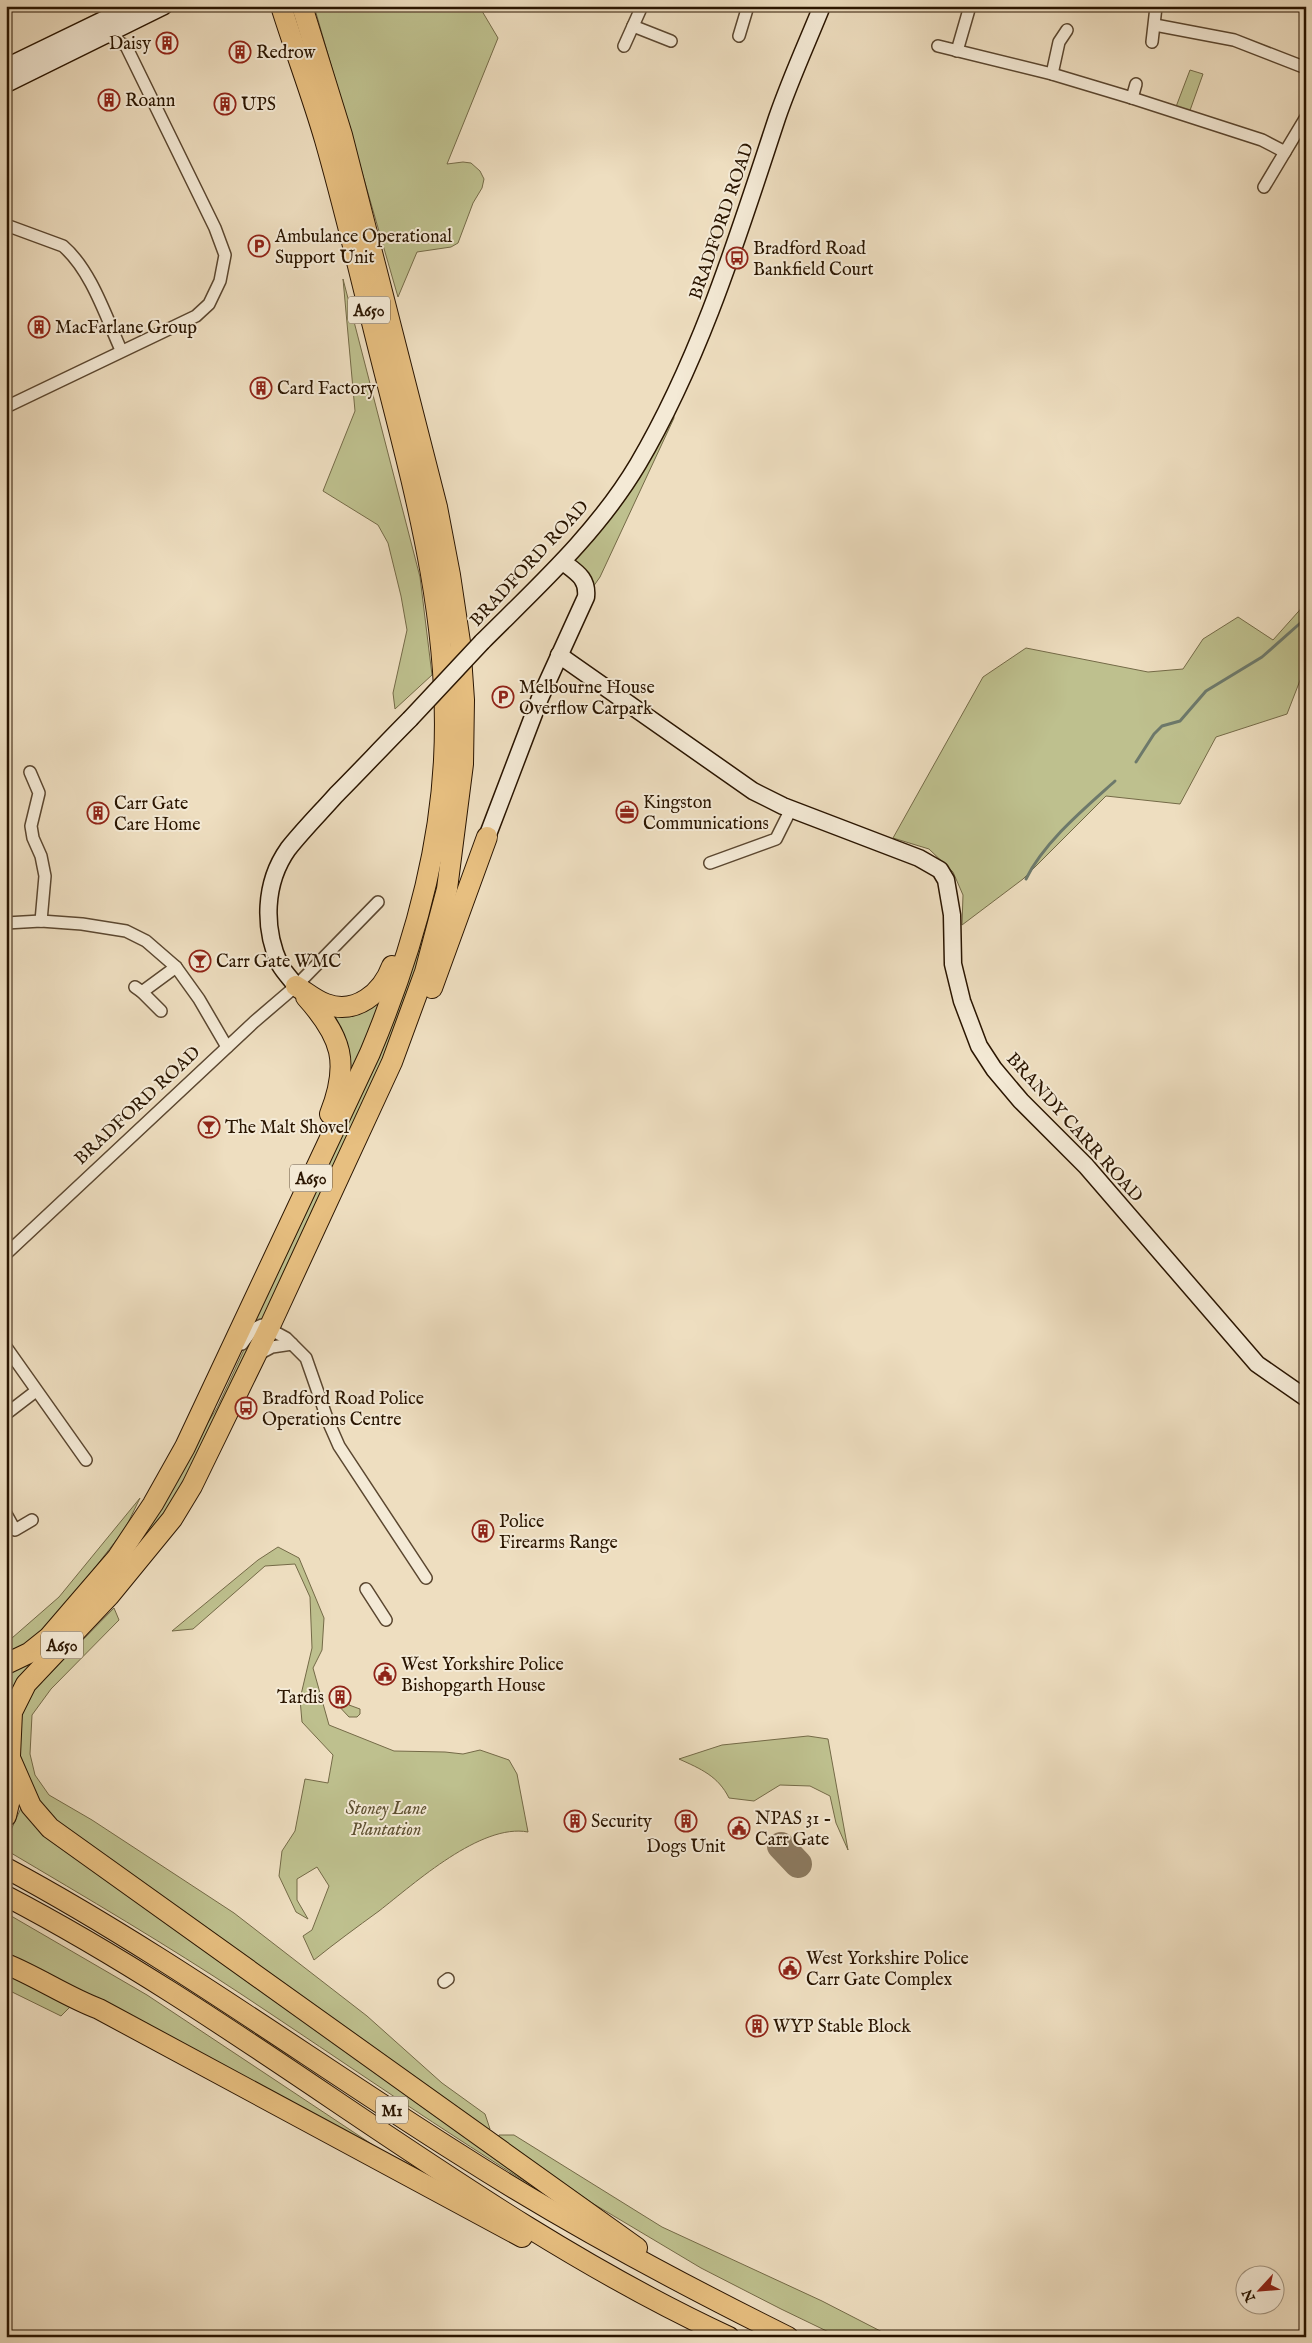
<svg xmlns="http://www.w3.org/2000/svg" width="1312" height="2343" font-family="'IM FELL English',serif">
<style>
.green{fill:#bec08e;stroke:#746a47}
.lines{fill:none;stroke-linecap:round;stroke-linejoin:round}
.stream{stroke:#6d796b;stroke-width:3}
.taxiway{stroke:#8c7a60;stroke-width:28}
.street-casing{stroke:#5b4730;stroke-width:14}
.secondary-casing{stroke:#2a1500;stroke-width:19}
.highway-casing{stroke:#2a1500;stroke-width:22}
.street{stroke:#f4ead6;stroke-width:11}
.secondary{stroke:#f4ead6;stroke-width:16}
.highway{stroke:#e7bf80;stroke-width:20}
.secondary-bridge-casing{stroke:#2a1500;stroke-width:19;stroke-linecap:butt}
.secondary-bridge{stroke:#f4ead6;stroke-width:16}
.labels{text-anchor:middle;stroke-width:4;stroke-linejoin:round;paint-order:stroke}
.shield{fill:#f4ead6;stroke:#675540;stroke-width:1}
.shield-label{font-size:16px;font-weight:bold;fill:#2a1500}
.poi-label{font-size:18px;fill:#2a1500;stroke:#f4ead6;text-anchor:start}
.street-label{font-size:18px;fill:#2a1500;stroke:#f4ead6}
.park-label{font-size:18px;font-style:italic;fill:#5e5132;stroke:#f4ead6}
</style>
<rect width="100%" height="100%" fill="#eedec0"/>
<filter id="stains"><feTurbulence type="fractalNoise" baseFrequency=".004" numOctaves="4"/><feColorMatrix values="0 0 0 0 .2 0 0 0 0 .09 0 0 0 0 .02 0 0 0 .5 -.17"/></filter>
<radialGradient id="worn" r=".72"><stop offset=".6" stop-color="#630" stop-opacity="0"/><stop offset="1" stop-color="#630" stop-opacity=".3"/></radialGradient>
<!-- green -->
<g class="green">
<path d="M 314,6 L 479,6 L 498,38 L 447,164 L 463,162 L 471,163 L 480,171 L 484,179 L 482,188 L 473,203 L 458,243 L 451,247 L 417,252 L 398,297 Z"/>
<path d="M 1190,70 L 1203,74 L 1188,116 L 1174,112 Z"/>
<path d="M 343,279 L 420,577 L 432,675 L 395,709 L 393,693 L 407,630 L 401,596 L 388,543 L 378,525 L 323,491 L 355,411 Z"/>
<path d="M 671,401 L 674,418 L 600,577 L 586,597 L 563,562 L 581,542 Z"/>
<path d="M 1306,603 L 1306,665 L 1287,714 L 1216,737 L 1180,804 L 1106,796 L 1023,879 L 962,925 L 963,895 L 953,872 L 929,849 L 893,838 L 983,677 L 1026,648 L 1148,672 L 1183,669 L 1203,639 L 1238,617 L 1273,640 Z"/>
<path d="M 452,809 L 427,941 L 374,1089 L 265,1320 L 250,1325 L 320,1174 Z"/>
<path d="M 382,997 L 352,1075 L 332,1013 Z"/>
<path d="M 249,1339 L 254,1344 L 167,1515 L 18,1679 L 6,1701 L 6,1671 L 28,1660 L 197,1440 L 217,1408 Z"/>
<path d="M 140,1498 L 125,1529 L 48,1628 L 6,1658 L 6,1640 L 12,1638 L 59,1597 Z"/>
<path d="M 278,1547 L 299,1558 L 324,1618 L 322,1650 L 313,1668 L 329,1725 L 394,1751 L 445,1752 L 463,1754 L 480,1750 L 509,1760 L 517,1774 L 528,1832 C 481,1823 415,1883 379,1911 C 357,1927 335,1943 314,1960 L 303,1936 L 312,1930 L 329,1886 L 317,1867 L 297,1879 L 297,1900 L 308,1919 L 296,1912 L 279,1876 L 282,1851 L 295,1831 L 305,1779 L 328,1783 L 333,1755 L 302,1722 L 300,1699 L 312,1648 L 310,1597 L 295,1564 L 265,1566 L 193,1629 L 172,1631 L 258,1560 Z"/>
<path d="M 114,1608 L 119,1620 L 51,1689 L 32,1715 L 30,1754 L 35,1775 L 49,1795 L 92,1820 L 234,1913 L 367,2016 L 442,2083 L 485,2114 L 490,2129 L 487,2130 L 49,1820 L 19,1757 L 19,1717 L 27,1697 Z"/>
<path d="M 344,1689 L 349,1694 L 349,1705 L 360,1709 L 360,1714 L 357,1717 L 349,1717 L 335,1702 L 334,1695 Z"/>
<path d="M 808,1736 L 828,1739 L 848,1850 L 836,1823 L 830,1796 L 810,1786 L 780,1785 L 754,1801 L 729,1798 C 718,1776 701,1769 679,1759 L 722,1745 Z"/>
<path d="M 21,1808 L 547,2195 C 444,2132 345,2063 244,1996 C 167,1945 87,1898 6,1850 L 6,1841 Z"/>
<path d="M 6,1913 L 147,1995 L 388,2155 L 6,1954 Z"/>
<path d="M 6,1974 L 70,2007 L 61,2016 L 6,1989 Z"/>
<path d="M 499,2135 L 514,2135 L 662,2227 L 822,2301 L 892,2337 L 839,2337 L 781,2309 L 701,2268 L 592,2203 L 498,2138 Z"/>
</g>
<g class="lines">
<!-- stream -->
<g class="stream">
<path d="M 1136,762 L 1154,734 L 1162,726 L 1180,721 L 1206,691 L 1262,657 L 1306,618"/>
<path d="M 1026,879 C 1044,842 1085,808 1115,781"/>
</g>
<!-- taxiway -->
<path class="taxiway" d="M 781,1846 L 798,1864"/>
<!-- street casing -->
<g class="street-casing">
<g id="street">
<path d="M 1155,25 L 1234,40 L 1306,68"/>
<path d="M 633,26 L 671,41"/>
<path d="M 739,36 L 748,6"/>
<path d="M 1152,42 L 1156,7"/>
<path d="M 624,46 L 642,6"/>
<path d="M 938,46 L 1052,74 L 1132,98 L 1262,140 L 1285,152"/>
<path d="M 957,51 L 970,6"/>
<path d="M 1052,74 L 1059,42 L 1067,30"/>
<path d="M 1132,98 L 1136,84"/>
<path d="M 1264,187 L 1306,117"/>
<path d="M 6,225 L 63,246 C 91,270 106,317 121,350"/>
<path d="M 6,407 L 196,316 L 209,304 L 220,281 L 225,255 L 215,228 L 126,46 L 107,35"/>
<path d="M 30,772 L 39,793 L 31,826 L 33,838 L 41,856 L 45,876 L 41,921"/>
<path d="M 710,863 L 776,839 L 791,809"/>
<path d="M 6,923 L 41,921 L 82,924 L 126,931 L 146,941 L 176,967 L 199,999 L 227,1047"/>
<path d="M 135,987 L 142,992 L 161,1011"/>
<path d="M 142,992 L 176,967"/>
<path d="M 6,1254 L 254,1022 L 296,986 L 378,902"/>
<path d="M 242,1344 L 253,1329 L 262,1325 L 286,1338 L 306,1358 L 328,1421 L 339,1446 L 426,1578"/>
<path d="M 6,1347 L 86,1460"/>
<path d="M 259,1354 L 272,1347 L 292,1344"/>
<path d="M 6,1414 L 36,1391"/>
<path d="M 6,1514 L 15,1530 L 32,1520"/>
<path d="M 366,1589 L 386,1620"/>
<path d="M 444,1982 L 448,1979"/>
</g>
</g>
<!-- secondary casing -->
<g class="secondary-casing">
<g id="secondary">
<path d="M 6,67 L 132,6"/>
<path d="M 6,84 L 164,6"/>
<path d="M 482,642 C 538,586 597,533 638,464 C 701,357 738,236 777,118 C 790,80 807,43 822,6"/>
<path d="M 559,655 L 753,791 L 783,806 L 919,858 L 940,870 L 946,880 L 952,915 L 953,964 L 962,1001 L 979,1046 L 994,1069 L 1021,1101 L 1086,1166 L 1257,1364 L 1306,1398"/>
<path d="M 487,837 L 540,698 L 586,597 C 588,578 576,572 563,562"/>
<path d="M 296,986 C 291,979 284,972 280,965 C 263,928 264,883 288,849 C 303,830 320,813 336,795 C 361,770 385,744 410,719"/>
</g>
</g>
<!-- highway casing -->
<g class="highway-casing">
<g id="highway">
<path d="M 296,986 C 306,992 315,1000 326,1004 C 356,1015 382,993 392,966"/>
<path d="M 432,988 L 487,837"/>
<path d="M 306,997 C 342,1037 350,1063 330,1114"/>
<path d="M 6,1664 L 29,1653 L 49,1637 L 117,1558 L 153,1504 L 185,1447 L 370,1053 C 409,960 439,861 444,760 C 451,630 419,507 387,382 C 366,301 348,220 325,140 C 312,95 295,51 281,6"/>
<path d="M 10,1756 L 12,1712 L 26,1684 L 109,1596 L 172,1519 L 192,1486 L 269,1328 L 392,1062 L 425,972 L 447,889 L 463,764 L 464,700 L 460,642 L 450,575 L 437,507 L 342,135 L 302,6"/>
<path d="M 10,1758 L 31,1806 L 50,1828 L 637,2248"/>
<path d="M 6,1816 L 10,1799 L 10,1770"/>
<path d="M 6,1868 C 164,1953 308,2059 459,2154 C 565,2222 675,2281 788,2337"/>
<path d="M 6,1896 C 257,2027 472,2218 729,2337"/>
<path d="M 6,1964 C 38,1977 67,1997 99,2009 L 522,2237"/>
</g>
</g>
<!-- street -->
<use href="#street" class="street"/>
<!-- secondary -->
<use href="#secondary" class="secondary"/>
<!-- highway -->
<use href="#highway" class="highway"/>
<!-- secondary-bridge casing -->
<g class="secondary-bridge-casing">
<path id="secondary-bridge" d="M 410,719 L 482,642"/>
</g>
<!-- secondary-bridge -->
<use href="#secondary-bridge" class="secondary-bridge"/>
</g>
<!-- icons -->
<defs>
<g id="building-ring" transform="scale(1.125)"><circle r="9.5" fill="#f4ead6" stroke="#8f2418" stroke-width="1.5"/><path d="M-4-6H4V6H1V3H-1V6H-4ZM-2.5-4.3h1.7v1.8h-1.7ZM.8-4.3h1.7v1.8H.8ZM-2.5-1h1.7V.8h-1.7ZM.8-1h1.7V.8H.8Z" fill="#8f2418"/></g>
<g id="parking-ring" transform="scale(1.125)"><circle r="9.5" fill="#f4ead6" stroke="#8f2418" stroke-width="1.5"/><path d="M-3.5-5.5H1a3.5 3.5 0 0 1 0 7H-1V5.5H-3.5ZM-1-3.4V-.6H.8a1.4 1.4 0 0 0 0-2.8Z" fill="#8f2418"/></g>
<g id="bus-ring" transform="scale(1.125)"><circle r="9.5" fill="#f4ead6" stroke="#8f2418" stroke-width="1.5"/><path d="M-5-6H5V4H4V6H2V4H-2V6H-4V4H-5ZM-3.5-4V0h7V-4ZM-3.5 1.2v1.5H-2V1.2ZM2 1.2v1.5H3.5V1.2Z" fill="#8f2418"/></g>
<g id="office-ring" transform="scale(1.125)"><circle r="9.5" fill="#f4ead6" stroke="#8f2418" stroke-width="1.5"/><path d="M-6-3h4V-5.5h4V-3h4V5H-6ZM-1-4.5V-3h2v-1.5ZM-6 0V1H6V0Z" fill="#8f2418"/></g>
<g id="bar-ring" transform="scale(1.125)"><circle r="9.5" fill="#f4ead6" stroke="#8f2418" stroke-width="1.5"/><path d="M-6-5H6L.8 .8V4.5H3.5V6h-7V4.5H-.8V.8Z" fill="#8f2418"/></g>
<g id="civic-ring" transform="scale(1.125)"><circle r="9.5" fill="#f4ead6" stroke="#8f2418" stroke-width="1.5"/><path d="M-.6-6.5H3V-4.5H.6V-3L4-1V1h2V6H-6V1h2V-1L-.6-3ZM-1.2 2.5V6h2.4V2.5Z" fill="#8f2418"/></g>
</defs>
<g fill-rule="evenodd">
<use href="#building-ring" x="167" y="43"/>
<use href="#building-ring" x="240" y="52"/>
<use href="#building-ring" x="109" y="100"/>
<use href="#building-ring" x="225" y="104"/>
<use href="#parking-ring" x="259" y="246"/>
<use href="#bus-ring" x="737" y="258"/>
<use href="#building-ring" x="39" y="327"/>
<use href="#building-ring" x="261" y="388"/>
<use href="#parking-ring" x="503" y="697"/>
<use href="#office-ring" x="627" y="812"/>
<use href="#building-ring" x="98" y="813"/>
<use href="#bar-ring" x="200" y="961"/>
<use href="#bar-ring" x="209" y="1127"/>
<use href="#bus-ring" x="246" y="1408"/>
<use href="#building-ring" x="483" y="1531"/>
<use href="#civic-ring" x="385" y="1674"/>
<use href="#building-ring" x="340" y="1697"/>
<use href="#building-ring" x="575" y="1821"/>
<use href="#building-ring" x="686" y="1821"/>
<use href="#civic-ring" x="739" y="1828"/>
<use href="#civic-ring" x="790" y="1968"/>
<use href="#building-ring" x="757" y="2026"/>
</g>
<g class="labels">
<!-- shield labels -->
<g class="shield">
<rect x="348" y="296.5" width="42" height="27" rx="4"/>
<rect x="290" y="1164.5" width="42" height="27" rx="4"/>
<rect x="41" y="1631.5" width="42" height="27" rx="4"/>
<rect x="376" y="2096.5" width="32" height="27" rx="4"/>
</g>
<g class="shield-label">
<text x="369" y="316">A650</text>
<text x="311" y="1184">A650</text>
<text x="62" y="1651">A650</text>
<text x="392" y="2116">M1</text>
</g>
<!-- poi labels -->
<g class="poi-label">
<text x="151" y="49" text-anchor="end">Daisy</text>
<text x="256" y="58">Redrow</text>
<text x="125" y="106">Roann</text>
<text x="241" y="110">UPS</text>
<text x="275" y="242">Ambulance Operational<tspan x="275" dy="21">Support Unit</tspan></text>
<text x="753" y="254">Bradford Road<tspan x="753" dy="21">Bankfield Court</tspan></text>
<text x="55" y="333">MacFarlane Group</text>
<text x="277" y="394">Card Factory</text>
<text x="519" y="693">Melbourne House<tspan x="519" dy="21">Overflow Carpark</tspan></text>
<text x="643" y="808">Kingston<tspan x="643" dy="21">Communications</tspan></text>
<text x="114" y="809">Carr Gate<tspan x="114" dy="21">Care Home</tspan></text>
<text x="216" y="967">Carr Gate WMC</text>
<text x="225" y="1133">The Malt Shovel</text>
<text x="262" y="1404">Bradford Road Police<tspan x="262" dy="21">Operations Centre</tspan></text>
<text x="499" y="1527">Police<tspan x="499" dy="21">Firearms Range</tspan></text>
<text x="401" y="1670">West Yorkshire Police<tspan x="401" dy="21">Bishopgarth House</tspan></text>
<text x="324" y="1703" text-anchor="end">Tardis</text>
<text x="755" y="1824">NPAS 31 -<tspan x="755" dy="21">Carr Gate</tspan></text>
<text x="591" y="1827">Security</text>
<text x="686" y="1852" text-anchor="middle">Dogs Unit</text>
<text x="806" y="1964">West Yorkshire Police<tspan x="806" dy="21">Carr Gate Complex</tspan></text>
<text x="773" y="2032">WYP Stable Block</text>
</g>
<!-- street labels -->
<g class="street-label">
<text transform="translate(721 221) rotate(-71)" y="6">BRADFORD ROAD</text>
<text transform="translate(529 563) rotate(-47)" y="6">BRADFORD ROAD</text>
<text transform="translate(137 1105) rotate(-43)" y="6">BRADFORD ROAD</text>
<text transform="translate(1075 1127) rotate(48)" y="6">BRANDY CARR ROAD</text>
</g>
<!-- park labels -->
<g class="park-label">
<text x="386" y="1814">Stoney Lane<tspan x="386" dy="21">Plantation</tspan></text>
</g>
</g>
<!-- margin -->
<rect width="1312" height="2343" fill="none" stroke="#eedec0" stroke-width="25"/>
<rect x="8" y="8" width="1297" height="2328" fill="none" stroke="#2a1500" stroke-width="2.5"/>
<rect x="12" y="12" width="1287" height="2318" fill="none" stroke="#2a1500"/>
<!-- north arrow -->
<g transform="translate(1260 2290) rotate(244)"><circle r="24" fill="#f4ead6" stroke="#a39580"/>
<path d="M0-4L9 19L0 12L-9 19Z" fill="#8f2418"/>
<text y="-8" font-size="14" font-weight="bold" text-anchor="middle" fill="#2a1500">N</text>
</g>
<rect width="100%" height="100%" filter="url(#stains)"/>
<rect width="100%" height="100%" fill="url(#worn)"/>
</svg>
